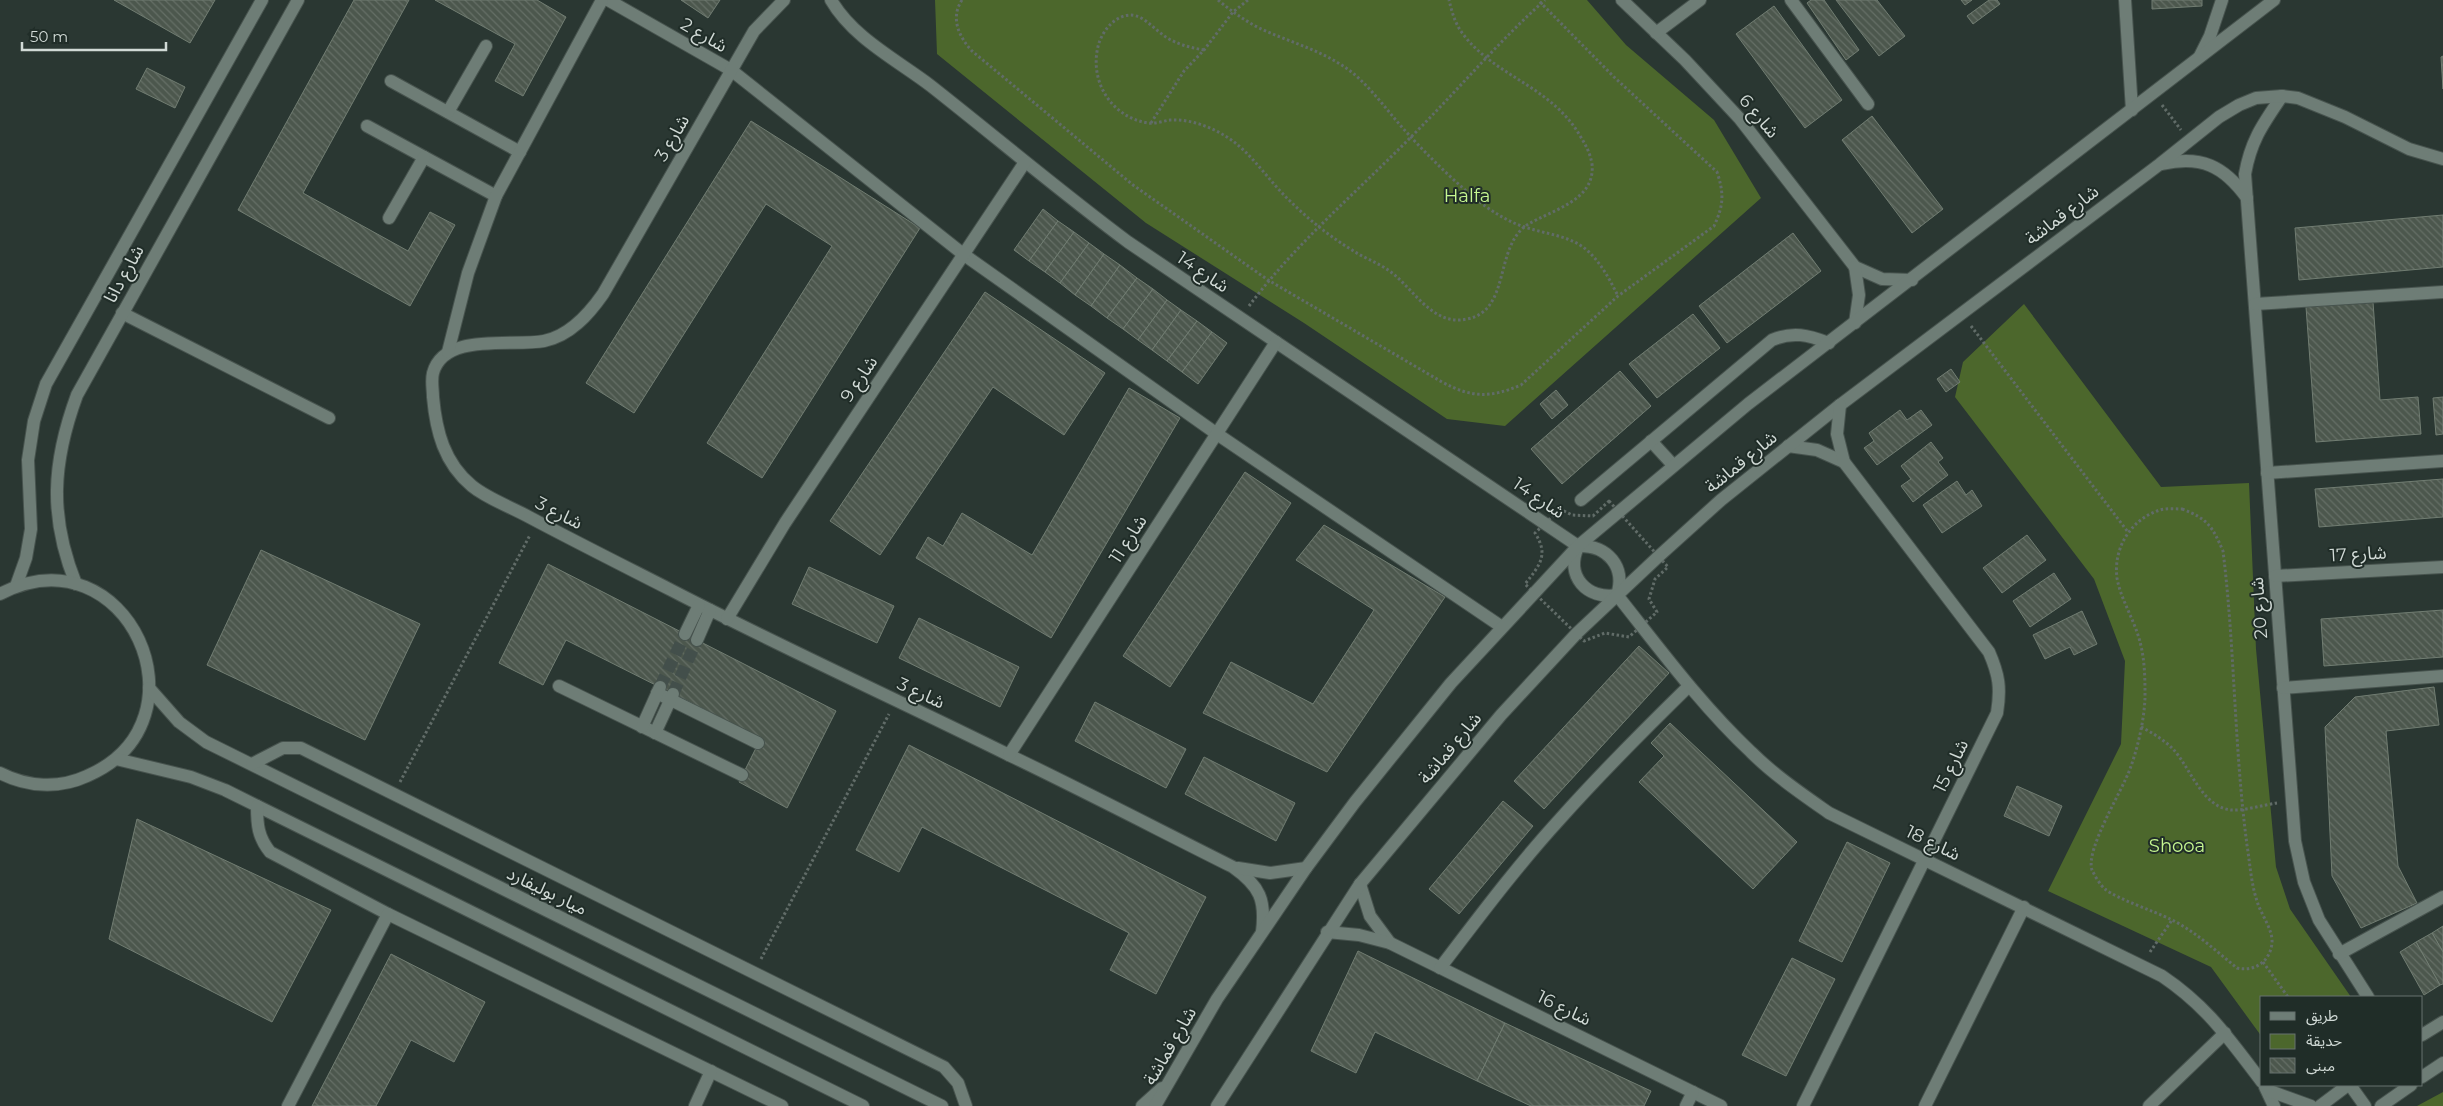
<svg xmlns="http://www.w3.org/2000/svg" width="2443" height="1106" font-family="Montserrat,'Noto Sans Arabic',sans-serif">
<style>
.park{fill:#4c672c}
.building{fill:url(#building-back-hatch);stroke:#717d72}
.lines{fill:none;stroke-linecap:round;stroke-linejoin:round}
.minor-tunnel{stroke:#434f4b;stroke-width:12;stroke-dasharray:12 6;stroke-linecap:butt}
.minor-casing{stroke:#47534e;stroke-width:14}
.path{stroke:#616c68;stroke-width:3;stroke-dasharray:2.5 2.5;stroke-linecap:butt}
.minor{stroke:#6e7d76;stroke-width:12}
.labels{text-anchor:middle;stroke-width:4;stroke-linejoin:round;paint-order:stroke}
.street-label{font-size:18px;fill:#d1dad6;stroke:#202d28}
.park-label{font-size:18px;fill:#c6f791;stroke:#202d28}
</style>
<defs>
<pattern id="building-back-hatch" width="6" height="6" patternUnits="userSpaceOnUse" patternTransform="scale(1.25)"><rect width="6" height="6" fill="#4c574d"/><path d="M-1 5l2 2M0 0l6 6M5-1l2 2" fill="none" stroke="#656f66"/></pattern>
</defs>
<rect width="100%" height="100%" fill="#2a3732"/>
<!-- park -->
<g class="park">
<path d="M 935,0 L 1587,0 L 1626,45 L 1714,120 L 1761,198 L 1505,426 L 1447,419 L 1304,323 L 1146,223 L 937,54 Z"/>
<path d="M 2024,304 L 2161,487 L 2249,483 L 2256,649 L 2276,867 L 2290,909 L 2351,997 L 2262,997 L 2262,1037 L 2211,967 L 2048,891 L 2121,744 L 2125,661 L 2094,579 L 1955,397 L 1963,362 Z"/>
<path d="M 2443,1092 L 2443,1106 L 2417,1106 Z"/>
</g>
<!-- building -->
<g class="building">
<path d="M 114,0 L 215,0 L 190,43 Z"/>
<path d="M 354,0 L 409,0 L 303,193 L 408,251 L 430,212 L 455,225 L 410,306 L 238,210 Z"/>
<path d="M 435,0 L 537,0 L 566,17 L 523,96 L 495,81 L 515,44 Z"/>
<path d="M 681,0 L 720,0 L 708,18 Z"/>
<path d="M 1811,0 L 1824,0 L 1859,50 L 1846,60 L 1807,3 Z"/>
<path d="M 1836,0 L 1877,0 L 1905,36 L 1879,56 Z"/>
<path d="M 1961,0 L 1972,0 L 1965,5 Z"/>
<path d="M 1989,0 L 1997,0 L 2000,4 L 1973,24 L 1967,16 Z"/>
<path d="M 2152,0 L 2202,0 L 2202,6 L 2152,9 Z"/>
<path d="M 1774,6 L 1842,100 L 1805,128 L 1736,34 Z"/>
<path d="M 2443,56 L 2443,89 L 2441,57 Z"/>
<path d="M 147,68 L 185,87 L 175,108 L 136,89 Z"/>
<path d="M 1872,116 L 1943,209 L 1912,233 L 1842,140 Z"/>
<path d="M 751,121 L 920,228 L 762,478 L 707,443 L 832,246 L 766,204 L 634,413 L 586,383 Z"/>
<path d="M 1043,209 L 1058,221 L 1029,261 L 1014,250 Z"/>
<path d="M 2443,215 L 2443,267 L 2299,280 L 2295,228 Z"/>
<path d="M 1058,221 L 1074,232 L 1045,272 L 1029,261 Z"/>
<path d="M 1074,232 L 1089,243 L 1060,283 L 1045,272 Z"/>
<path d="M 1793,233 L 1821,271 L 1727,343 L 1699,306 Z"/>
<path d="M 1089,243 L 1104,254 L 1075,295 L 1060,283 Z"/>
<path d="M 1104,254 L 1120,265 L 1091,306 L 1075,295 Z"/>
<path d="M 1120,265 L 1137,278 L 1107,318 L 1091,306 Z"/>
<path d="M 1137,278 L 1153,289 L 1123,329 L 1107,318 Z"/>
<path d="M 1153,289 L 1167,300 L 1138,340 L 1123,329 Z"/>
<path d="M 985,292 L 1105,373 L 1064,435 L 993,387 L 880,555 L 830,521 Z"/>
<path d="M 1167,300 L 1181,310 L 1152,350 L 1138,340 Z"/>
<path d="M 2373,302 L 2380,400 L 2418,397 L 2421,434 L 2316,442 L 2306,307 Z"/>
<path d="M 1181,310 L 1197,321 L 1167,361 L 1152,350 Z"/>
<path d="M 1693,314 L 1720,348 L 1657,398 L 1629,364 Z"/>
<path d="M 1197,321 L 1212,332 L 1182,372 L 1167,361 Z"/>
<path d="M 1212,332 L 1227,343 L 1198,384 L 1182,372 Z"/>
<path d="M 1951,369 L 1960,382 L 1946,392 L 1937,379 Z"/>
<path d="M 1620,371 L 1651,406 L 1562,484 L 1531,449 Z"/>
<path d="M 1129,388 L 1180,418 L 1051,638 L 916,558 L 928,537 L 943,546 L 962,513 L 1032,555 Z"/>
<path d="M 1556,390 L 1568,405 L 1552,419 L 1540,404 Z"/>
<path d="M 2443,397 L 2443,434 L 2436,435 L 2433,398 Z"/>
<path d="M 1900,410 L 1907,420 L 1921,410 L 1932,425 L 1877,465 L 1864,448 L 1874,441 L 1869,433 Z"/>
<path d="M 1931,442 L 1943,458 L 1938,462 L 1948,475 L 1913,502 L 1901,486 L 1911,479 L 1901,466 Z"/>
<path d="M 1245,472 L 1291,503 L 1170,687 L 1123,656 Z"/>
<path d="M 2443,479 L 2443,517 L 2319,527 L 2315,489 Z"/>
<path d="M 1957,481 L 1966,495 L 1972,490 L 1982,506 L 1942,533 L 1923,505 Z"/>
<path d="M 1324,525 L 1445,597 L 1327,772 L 1203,713 L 1231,662 L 1313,704 L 1374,610 L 1296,560 Z"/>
<path d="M 2027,535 L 2046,560 L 2002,593 L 1983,568 Z"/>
<path d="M 261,550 L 420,624 L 365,740 L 207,665 Z"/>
<path d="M 548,564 L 836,711 L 787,808 L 739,782 L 761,738 L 566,640 L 543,685 L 499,663 Z"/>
<path d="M 809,567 L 894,606 L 877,643 L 792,604 Z"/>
<path d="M 2054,573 L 2071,599 L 2030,627 L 2013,601 Z"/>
<path d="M 2443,610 L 2443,657 L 2324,666 L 2321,619 Z"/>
<path d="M 2082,611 L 2097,644 L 2074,655 L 2070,647 L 2045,659 L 2033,635 Z"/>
<path d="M 919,618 L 1019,667 L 1000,707 L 899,658 Z"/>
<path d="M 1639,646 L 1669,673 L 1544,809 L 1514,781 Z"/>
<path d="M 2434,687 L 2439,725 L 2386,731 L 2398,866 L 2417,903 L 2361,928 L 2332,876 L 2325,727 L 2355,697 Z"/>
<path d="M 1095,702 L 1186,749 L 1166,788 L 1075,741 Z"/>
<path d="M 1670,723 L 1797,842 L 1753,889 L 1639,782 L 1664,756 L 1651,743 Z"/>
<path d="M 909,745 L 1206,897 L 1156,994 L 1110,970 L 1129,933 L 922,827 L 899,872 L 856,850 Z"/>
<path d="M 1204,757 L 1295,803 L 1276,841 L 1185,794 Z"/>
<path d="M 2017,786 L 2062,806 L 2049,836 L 2004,816 Z"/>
<path d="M 1503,801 L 1533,826 L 1459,914 L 1429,889 Z"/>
<path d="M 137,819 L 331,910 L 272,1022 L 109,939 Z"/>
<path d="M 1847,842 L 1890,863 L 1842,962 L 1799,941 Z"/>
<path d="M 2443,926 L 2443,952 L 2432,933 Z"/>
<path d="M 2432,933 L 2443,952 L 2443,984 L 2440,985 L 2416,942 Z"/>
<path d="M 2416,942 L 2440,985 L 2424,995 L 2400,952 Z"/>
<path d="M 1358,951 L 1505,1023 L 1477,1081 L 1375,1032 L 1356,1073 L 1311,1051 Z"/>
<path d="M 391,954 L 485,1002 L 454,1062 L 411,1040 L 376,1106 L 312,1106 Z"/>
<path d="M 1792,958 L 1835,979 L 1786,1076 L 1742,1055 Z"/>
<path d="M 1505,1023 L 1651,1091 L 1644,1106 L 1531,1106 L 1477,1081 Z"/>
</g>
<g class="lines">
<!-- minor-tunnel -->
<g class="minor-tunnel">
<path d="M 660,687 L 685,634"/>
<path d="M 673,694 L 697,640"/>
</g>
<!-- minor casing -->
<g class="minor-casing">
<g id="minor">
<path d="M 608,0 L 731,70 L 963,254 L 1217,434 L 1502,627"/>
<path d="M 784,0 L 754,31 L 603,294 C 589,314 570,336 544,341 C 512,347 444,332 433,373 C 431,381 433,389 433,397 C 436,431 444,463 472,486 C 488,499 511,507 529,517 C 576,542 624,566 671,590 C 783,648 898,700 1011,756 C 1086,792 1159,830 1233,867 C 1260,886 1266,900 1262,932"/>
<path d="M 831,0 C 853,38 897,60 931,86 C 997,138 1061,192 1128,242 L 1578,546"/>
<path d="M 1622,0 L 1685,60 L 1740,119 L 1855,267 L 1882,279 L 1912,280"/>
<path d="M 1791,0 L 1868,104"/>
<path d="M 2125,0 L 2132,110"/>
<path d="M 1656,33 L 1700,0"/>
<path d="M 2200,56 L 2210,36 L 2222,0"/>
<path d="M 391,81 L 520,152"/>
<path d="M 2282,96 C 2263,124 2251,140 2245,174 L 2295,841 L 2304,882 L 2319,920 L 2368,997"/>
<path d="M 448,112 L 486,46"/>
<path d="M 367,126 L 496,196"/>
<path d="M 2162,164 C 2201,155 2224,166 2247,198"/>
<path d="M 389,218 L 424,157"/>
<path d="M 2255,304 L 2443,292"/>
<path d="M 122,313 L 329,418"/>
<path d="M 1855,323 L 1859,295 L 1855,267"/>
<path d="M 448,352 L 468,273 L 496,196 L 602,0"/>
<path d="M 1651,441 L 1673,465"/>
<path d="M 1788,446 L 1817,450 L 1844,462"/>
<path d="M 2267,473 L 2443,461"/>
<path d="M 1581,500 L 1772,340 C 1793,331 1808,335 1829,343"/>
<path d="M 1578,546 C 1608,545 1626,567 1617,595"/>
<path d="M 1578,547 C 1565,576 1587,600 1617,595"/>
<path d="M 2275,576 L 2443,567"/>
<path d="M 76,584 C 49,517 52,463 77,395 L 298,0"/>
<path d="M 16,586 L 26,558 L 31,529 L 28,460 L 34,421 L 46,384 L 262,0"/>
<path d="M 0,594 C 127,528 214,721 87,776 C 59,789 27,787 0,773"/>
<path d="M 1617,595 C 1660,649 1701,705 1751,752 C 1774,775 1802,794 1829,813 L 2162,976 C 2208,1007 2229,1039 2262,1082"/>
<path d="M 727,619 L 785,523 L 1025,162"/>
<path d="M 685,634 L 699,605"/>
<path d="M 697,640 L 710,610"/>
<path d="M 559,686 L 742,775"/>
<path d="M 149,688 L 179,722 L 206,742 L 942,1106"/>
<path d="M 2283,688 L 2443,676"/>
<path d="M 657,693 L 758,743"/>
<path d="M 642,727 L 660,687"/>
<path d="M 655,733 L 673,694"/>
<path d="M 1009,755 L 1276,342"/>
<path d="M 116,759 L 191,777 L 225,790 L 863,1106"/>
<path d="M 252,764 L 283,748 L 301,748 L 944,1067 L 958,1083 L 966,1106"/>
<path d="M 257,806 C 257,825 258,837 270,852 L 388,914 L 782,1106"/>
<path d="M 1238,868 L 1270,873 L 1306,868"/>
<path d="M 1360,884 L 1370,916 L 1390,943"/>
<path d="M 1327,932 L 1359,935 L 1390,943 L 1721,1106"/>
<path d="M 2339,954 L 2443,897"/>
<path d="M 1440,968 C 1479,917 1517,866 1560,819 C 1601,773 1645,729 1689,686"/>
<path d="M 2422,1035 L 2443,1022"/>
<path d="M 2422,1077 L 2443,1063"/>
<path d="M 2350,1085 L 2365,1106"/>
<path d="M 2265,1087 L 2274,1106"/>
<path d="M 2267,1090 L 2311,1106"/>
<path d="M 288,1106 L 388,914"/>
<path d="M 695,1106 L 711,1071"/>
<path d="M 1142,1106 L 1162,1088"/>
<path d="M 1155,1106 L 1217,999 L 1306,868 L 1355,802 L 1451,683 L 1578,546 L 1748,404 L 2274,0"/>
<path d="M 1217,1106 L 1360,884 L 1501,715 L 1577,633 L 1659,556 L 1721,500 L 1840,405 L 2160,164 L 2219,117 L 2239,105 L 2256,98 L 2282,96 L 2298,98 L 2345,117 L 2409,149 L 2443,159"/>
<path d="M 1686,1106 L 1693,1092"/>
<path d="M 1803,1106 L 1997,713 C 2001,688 1999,675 1989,652 L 1844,462 L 1837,434 L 1840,405"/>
<path d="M 1925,1106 L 2024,907"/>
<path d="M 2149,1106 L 2225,1033"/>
<path d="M 2320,1106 L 2348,1085"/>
<path d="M 2381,1106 L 2411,1085"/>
</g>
</g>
<!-- path -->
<g class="path">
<path d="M 962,0 C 950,18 959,37 972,51 L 1133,185 L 1268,280 L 1442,382 C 1472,398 1490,398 1521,385 L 1618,296 L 1714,226 C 1724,205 1724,193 1717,172 L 1614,77 L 1538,0"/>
<path d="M 1218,0 C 1231,11 1244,20 1259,28 C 1291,43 1326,51 1354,74 C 1375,92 1391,116 1410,136 C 1429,157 1463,190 1485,206 C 1498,215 1511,223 1525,227 C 1545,234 1566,235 1583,247 C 1599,259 1609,278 1618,296"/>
<path d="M 1204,50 C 1192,48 1180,45 1169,39 C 1159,33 1152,25 1143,19 C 1124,7 1105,25 1099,43 C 1088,79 1110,117 1148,123 C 1155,124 1163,121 1170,120 C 1191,119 1212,127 1230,139 C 1253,155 1269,181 1289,200 C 1308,219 1329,236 1352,250 C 1362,257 1374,261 1385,268 C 1412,284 1430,327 1467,319 C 1511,311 1494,247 1527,225 C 1551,210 1596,201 1592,164 C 1590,152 1585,144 1579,134 C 1549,85 1494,76 1463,34 C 1455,24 1452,12 1449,0"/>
<path d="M 2162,105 L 2181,130"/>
<path d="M 1151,123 L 1184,71 L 1204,50 L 1233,12 L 1248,0"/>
<path d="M 1249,306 C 1296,243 1357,192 1412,136 C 1457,91 1498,42 1545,0"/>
<path d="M 1971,326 L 2128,532"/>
<path d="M 1609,501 L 1668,567 L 1655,579 L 1649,599 L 1657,612 L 1629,637 L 1605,633 L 1584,641 L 1525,584 C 1540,565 1549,555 1535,533 L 1560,509 L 1572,515 L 1593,516 Z"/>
<path d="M 2182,509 C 2208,519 2212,526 2223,551 C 2235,648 2234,747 2247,845 C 2250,864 2251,883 2257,901 C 2261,915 2273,929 2272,943 C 2270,962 2254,972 2237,968 C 2216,951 2195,931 2170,919 C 2154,911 2117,899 2105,889 C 2100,885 2095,876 2092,870 C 2085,850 2122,791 2130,769 C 2138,747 2144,721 2145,698 C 2145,681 2145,663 2141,646 C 2136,622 2121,601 2117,578 C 2113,548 2131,519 2160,510 C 2166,508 2175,509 2182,509 Z"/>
<path d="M 2141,727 C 2153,733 2164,740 2173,749 C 2190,767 2202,807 2231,810 C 2245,811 2262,805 2277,803"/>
<path d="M 400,782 L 530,535"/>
<path d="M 2150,952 L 2172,920"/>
<path d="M 761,959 L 889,714"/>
<path d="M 2263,962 L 2288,997"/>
</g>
<!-- minor -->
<use href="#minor" class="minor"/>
</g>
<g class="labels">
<!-- street labels -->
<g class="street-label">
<text transform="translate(704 35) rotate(30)" y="6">شارع 2</text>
<text transform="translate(1759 116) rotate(50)" y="6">شارع 6</text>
<text transform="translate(672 138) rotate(-60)" y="6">شارع 3</text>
<text transform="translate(2062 215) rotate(-37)" y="6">شارع قماشة</text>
<text transform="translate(1203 272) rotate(34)" y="6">شارع 14</text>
<text transform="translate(124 274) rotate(-61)" y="6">شارع دانا</text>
<text transform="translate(859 379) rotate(-56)" y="6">شارع 9</text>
<text transform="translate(1741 462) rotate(-39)" y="6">شارع قماشة</text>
<text transform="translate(1539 498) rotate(34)" y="6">شارع 14</text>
<text transform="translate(559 513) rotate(27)" y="6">شارع 3</text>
<text transform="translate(1128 539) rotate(-57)" y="6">شارع 11</text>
<text transform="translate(2358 554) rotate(-3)" y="6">شارع 17</text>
<text transform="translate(2259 608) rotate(-94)" y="6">شارع 20</text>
<text transform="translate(921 693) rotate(25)" y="6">شارع 3</text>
<text transform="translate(1450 748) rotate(-50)" y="6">شارع قماشة</text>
<text transform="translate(1951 766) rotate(-64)" y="6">شارع 15</text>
<text transform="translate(1933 843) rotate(26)" y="6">شارع 18</text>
<text transform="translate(547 891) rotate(26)" y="6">ميار بوليفارد</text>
<text transform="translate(1564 1008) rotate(26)" y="6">شارع 16</text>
<text transform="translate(1170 1046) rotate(-60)" y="6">شارع قماشة</text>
</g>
<!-- park labels -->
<g class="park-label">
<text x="1467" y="202">Halfa</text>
<text x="2177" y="852">Shooa</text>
</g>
</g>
<!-- legend -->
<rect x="2260" y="996" width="162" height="90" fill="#202d28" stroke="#67726e"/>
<rect x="2270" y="1012" width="25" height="8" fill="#6e7d76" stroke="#67726e"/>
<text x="2306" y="1021" font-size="15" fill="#d1dad6">طريق</text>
<rect x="2270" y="1034" width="25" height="15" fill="#4c672c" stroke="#67726e"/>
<text x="2306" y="1046" font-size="15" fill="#d1dad6">حديقة</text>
<rect x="2270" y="1058" width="25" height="15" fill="url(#building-back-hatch)" stroke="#67726e"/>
<text x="2306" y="1071" font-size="15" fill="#d1dad6">مبنى</text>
<!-- scale -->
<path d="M22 42v8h144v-8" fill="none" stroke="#d1dad6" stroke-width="2.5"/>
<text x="30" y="42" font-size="15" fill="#d1dad6" stroke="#202d28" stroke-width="4" paint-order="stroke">50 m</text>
</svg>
